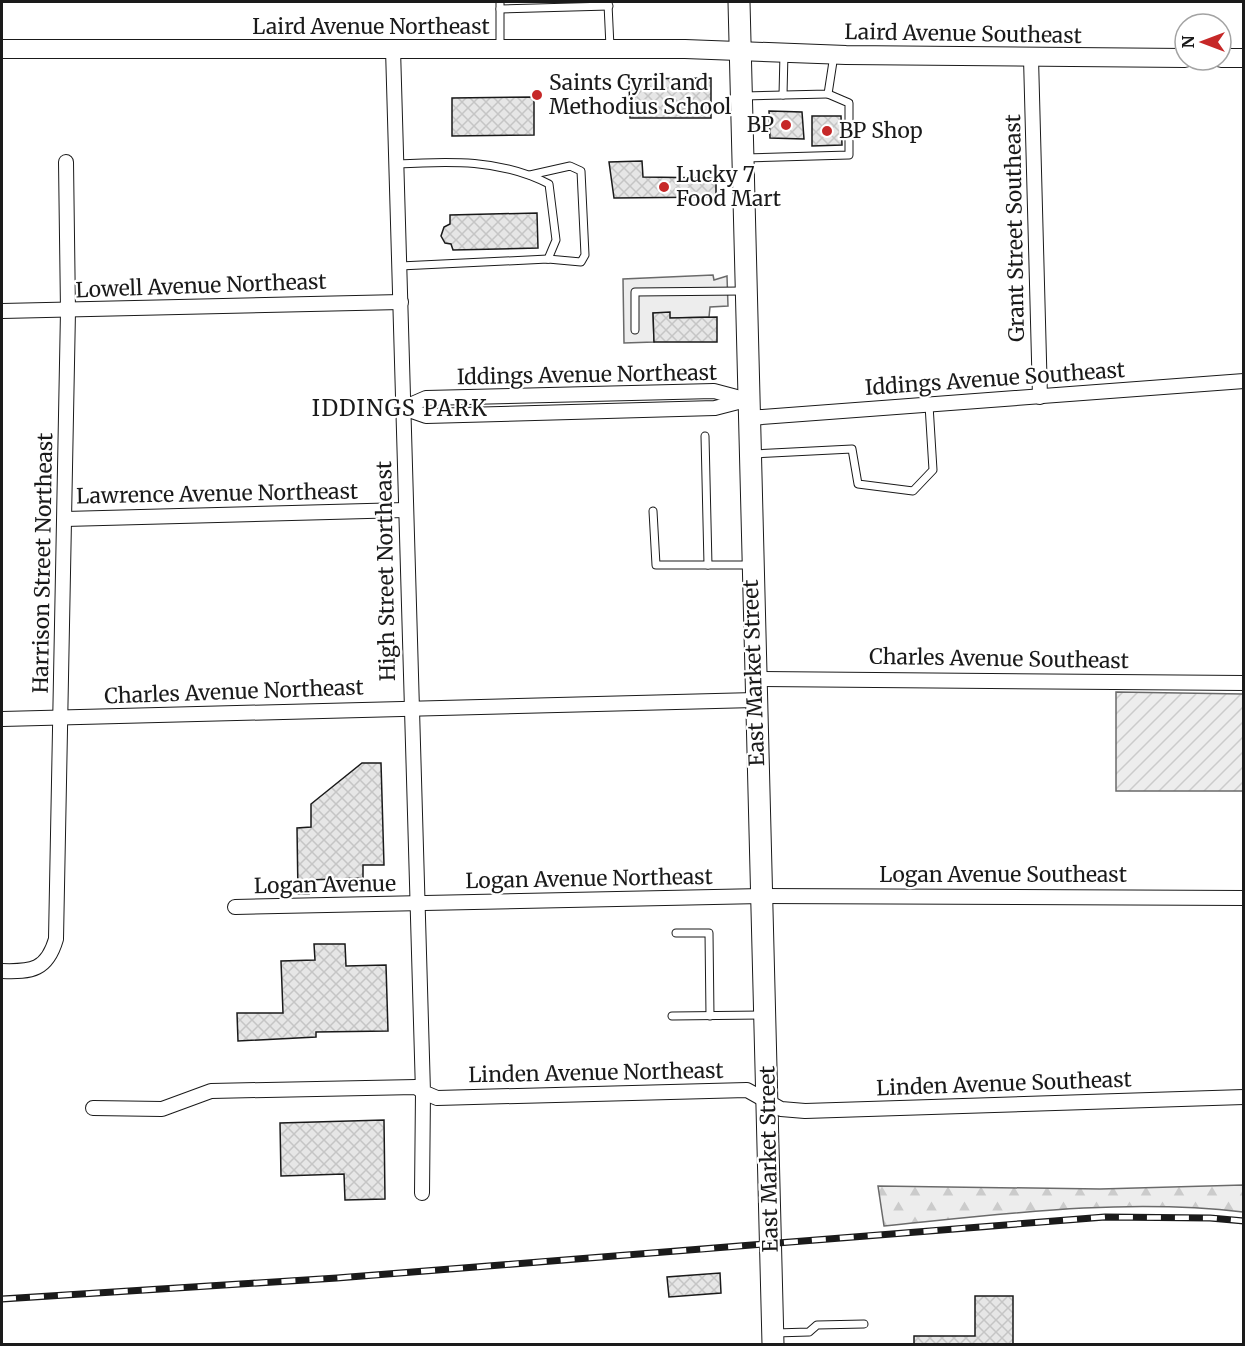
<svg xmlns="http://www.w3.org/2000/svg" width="1245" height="1346" font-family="Merriweather,serif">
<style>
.forest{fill:url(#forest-firs);stroke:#6a6a6a;stroke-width:1.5}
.garden{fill:url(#garden-furrows);stroke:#6a6a6a;stroke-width:1.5}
.built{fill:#ededed;stroke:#6a6a6a;stroke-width:1.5}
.building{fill:url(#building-cross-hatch);stroke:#1a1a1a;stroke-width:1.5}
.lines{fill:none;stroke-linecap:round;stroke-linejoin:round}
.lane-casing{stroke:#1a1a1a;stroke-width:9}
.street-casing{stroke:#1a1a1a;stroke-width:16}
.secondary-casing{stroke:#1a1a1a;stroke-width:20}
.primary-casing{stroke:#1a1a1a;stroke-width:23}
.lane{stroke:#fff;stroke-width:7}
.street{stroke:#fff;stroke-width:14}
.secondary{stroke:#fff;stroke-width:18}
.primary{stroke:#fff;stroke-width:21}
.rail-casing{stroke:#1a1a1a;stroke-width:7}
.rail{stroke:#fff;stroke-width:4.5;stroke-dasharray:14;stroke-linecap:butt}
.poi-dot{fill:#c62828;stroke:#fff;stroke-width:2}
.labels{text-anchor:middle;stroke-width:4.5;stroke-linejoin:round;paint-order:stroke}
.street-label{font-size:21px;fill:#1a1a1a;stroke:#fff}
.poi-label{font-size:21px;fill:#1a1a1a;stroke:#fff;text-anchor:start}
.neighbourhood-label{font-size:22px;letter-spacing:1.5px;fill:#1a1a1a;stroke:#fff}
</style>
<defs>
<pattern id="forest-firs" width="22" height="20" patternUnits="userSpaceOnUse" patternTransform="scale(1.5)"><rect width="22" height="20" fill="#ededed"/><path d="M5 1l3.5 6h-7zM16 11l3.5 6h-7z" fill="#cbcbcb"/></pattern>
<pattern id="garden-furrows" width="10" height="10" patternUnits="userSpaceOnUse" patternTransform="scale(1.5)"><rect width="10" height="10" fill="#ededed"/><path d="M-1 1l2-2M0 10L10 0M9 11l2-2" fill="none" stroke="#cbcbcb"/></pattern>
<pattern id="building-cross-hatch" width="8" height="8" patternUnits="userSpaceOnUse" patternTransform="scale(1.5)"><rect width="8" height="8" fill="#e6e6e6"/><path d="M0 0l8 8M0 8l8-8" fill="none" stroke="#c5c5c5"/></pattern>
</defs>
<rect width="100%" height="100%" fill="#fff"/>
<!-- forest -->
<path class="forest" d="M 1243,1185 L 1243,1212 C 1123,1198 1003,1214 884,1226 L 878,1186 L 1100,1189 Z"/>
<!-- garden -->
<path class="garden" d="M 1116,692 L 1243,694 L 1243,791 L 1116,791 Z"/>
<!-- built -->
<path class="built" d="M 713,275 L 714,280 L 727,276 L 728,306 L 710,307 L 709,317 L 669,318 L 669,313 L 653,313 L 654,342 L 624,343 L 623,279 Z"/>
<!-- building -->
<g class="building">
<path d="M 711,78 L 711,118 L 630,118 L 629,79 Z"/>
<path d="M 534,97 L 534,135 L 452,136 L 452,98 Z"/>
<path d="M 769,111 L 802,112 L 804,139 L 770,138 Z"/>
<path d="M 812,116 L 841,116 L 842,145 L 812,146 Z"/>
<path d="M 642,161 L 643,177 L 716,178 L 716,197 L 614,198 L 609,162 Z"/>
<path d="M 537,213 L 538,248 L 453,250 L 451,244 L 445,243 L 441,236 L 444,227 L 450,224 L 450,215 Z"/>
<path d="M 670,312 L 670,318 L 717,317 L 717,342 L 654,342 L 653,313 Z"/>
<path d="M 362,763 L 381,763 L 384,865 L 363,865 L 363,878 L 308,880 L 309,894 L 298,894 L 297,828 L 311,827 L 311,804 Z"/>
<path d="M 314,944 L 345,944 L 346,966 L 386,965 L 388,1031 L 316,1032 L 316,1037 L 238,1041 L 237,1013 L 283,1013 L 281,961 L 315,960 Z"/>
<path d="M 384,1120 L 385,1199 L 345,1200 L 344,1174 L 281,1176 L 280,1123 Z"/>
<path d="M 720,1273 L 721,1293 L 669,1297 L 667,1277 Z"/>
<path d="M 975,1296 L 1013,1296 L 1013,1344 L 914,1344 L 914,1336 L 975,1336 Z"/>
</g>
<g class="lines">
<!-- lane casing -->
<g class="lane-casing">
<g id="lane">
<path d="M 608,4 L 610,47"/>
<path d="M 500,9 L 609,6"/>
<path d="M 500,47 L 500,2"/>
<path d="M 783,95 L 784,53"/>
<path d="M 744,96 L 828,94 L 834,55"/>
<path d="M 744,158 L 849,155 L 849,103 L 828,94"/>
<path d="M 397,164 C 449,161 501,159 549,184 L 556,240 L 548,259"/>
<path d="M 400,266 L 548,259 L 581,262 L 585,255 L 581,171 L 570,166 L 530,175"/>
<path d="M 635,330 L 635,292 L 743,291"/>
<path d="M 705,436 L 708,565"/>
<path d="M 753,454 L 852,449 L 858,484 L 913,491 L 933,470 L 929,405"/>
<path d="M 653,511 L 656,565 L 751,565"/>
<path d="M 676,933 L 709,933 L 710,1016"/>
<path d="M 672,1016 L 762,1015"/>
<path d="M 775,1333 L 809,1332 L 817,1325 L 864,1324"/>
</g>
</g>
<!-- street casing -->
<g class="street-casing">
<g id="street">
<path d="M 393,49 L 423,1092 L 437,1098 L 747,1090 L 781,1109 L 805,1111 L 1244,1097"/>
<path d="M 1031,58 L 1040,397"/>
<path d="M 2,311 L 401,302"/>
<path d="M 403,408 L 426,398 L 714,391 L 748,400"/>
<path d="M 403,408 L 426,416 L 715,408 L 746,400"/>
<path d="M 749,418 L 1244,381"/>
<path d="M 65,519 L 405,510"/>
<path d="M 754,679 L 1244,683"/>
<path d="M 2,719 L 755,700"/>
<path d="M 235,907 L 762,896 L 1244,898"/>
<path d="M 2,971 C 32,972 47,970 56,939 L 68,311 L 66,162"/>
<path d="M 93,1108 L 162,1109 L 211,1091 L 416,1087 L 423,1092 L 422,1193"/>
</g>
</g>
<!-- secondary casing -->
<g class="secondary-casing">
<g id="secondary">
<path d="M 2,49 L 685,49 L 846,55 L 1185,58"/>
<path d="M 1221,58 L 1244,58"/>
</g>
</g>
<!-- primary casing -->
<g class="primary-casing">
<path id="primary" d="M 739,2 L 773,1344"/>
</g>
<!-- lane -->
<use href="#lane" class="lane"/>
<!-- street -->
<use href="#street" class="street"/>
<!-- secondary -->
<use href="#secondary" class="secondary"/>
<!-- primary -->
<use href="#primary" class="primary"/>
<!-- rail casing -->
<g class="rail-casing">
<path id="rail" d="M 2,1299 L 337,1278 L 1105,1217 L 1210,1218 L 1244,1221"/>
</g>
<!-- rail -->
<use href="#rail" class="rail"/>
</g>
<!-- markers -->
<g class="poi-dot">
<circle cx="537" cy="95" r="6"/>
<circle cx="786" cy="125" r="6"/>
<circle cx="827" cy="131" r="6"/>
<circle cx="664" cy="187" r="6"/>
</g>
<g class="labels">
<!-- street labels -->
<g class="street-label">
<text x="371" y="34">Laird Avenue Northeast</text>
<text transform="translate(963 34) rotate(1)" y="7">Laird Avenue Southeast</text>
<text transform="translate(1015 228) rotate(-91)" y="7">Grant Street Southeast</text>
<text transform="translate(201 286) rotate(-2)" y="7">Lowell Avenue Northeast</text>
<text transform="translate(587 375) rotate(-1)" y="7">Iddings Avenue Northeast</text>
<text transform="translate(995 379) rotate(-4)" y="7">Iddings Avenue Southeast</text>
<text transform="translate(217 494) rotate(-1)" y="7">Lawrence Avenue Northeast</text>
<text transform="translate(43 563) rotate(-89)" y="7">Harrison Street Northeast</text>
<text transform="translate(386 571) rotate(-91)" y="7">High Street Northeast</text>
<text transform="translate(999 659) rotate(1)" y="7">Charles Avenue Southeast</text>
<text transform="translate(754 673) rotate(-92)" y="7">East Market Street</text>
<text transform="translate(234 692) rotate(-2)" y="7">Charles Avenue Northeast</text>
<text x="1003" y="882">Logan Avenue Southeast</text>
<text transform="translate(589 879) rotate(-1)" y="7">Logan Avenue Northeast</text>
<text transform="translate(325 885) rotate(-1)" y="7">Logan Avenue</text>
<text transform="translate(596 1073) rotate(-1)" y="7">Linden Avenue Northeast</text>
<text transform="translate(1004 1084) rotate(-2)" y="7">Linden Avenue Southeast</text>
<text transform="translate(769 1159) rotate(-91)" y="7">East Market Street</text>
</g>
<!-- poi labels -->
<g class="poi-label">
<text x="549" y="90">Saints Cyril and<tspan x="549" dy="24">Methodius School</tspan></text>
<text x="774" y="132" text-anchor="end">BP</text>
<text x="839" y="138">BP Shop</text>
<text x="676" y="182">Lucky 7<tspan x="676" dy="24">Food Mart</tspan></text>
</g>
<!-- neighbourhood labels -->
<g class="neighbourhood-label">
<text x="400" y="416">IDDINGS PARK</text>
</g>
</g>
<!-- border -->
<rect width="1245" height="1346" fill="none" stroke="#1a1a1a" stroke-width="6"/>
<!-- north arrow -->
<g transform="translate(1203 42) rotate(270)"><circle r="28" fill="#ffffff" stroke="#a3a3a3" stroke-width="1.5"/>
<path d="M0-4.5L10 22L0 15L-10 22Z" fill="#c62828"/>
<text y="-9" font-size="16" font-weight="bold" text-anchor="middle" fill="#1a1a1a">N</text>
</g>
</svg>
